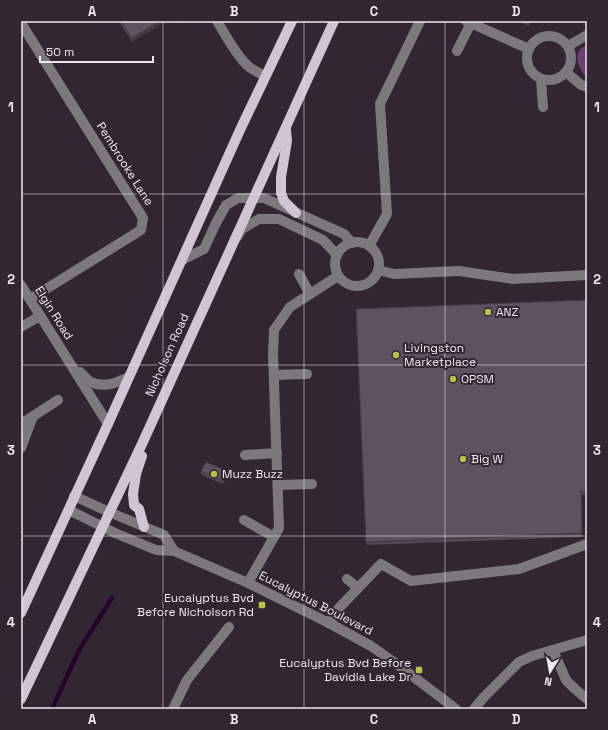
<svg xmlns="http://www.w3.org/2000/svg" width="608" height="730" font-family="'Space Grotesk',sans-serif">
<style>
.green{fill:#6c3e72}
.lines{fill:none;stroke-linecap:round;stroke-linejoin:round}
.stream{stroke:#28032d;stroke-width:4.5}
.minor{stroke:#7d777e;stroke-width:10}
.major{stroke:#d1c5d3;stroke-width:10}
.wall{fill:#514753}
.shaded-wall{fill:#423943}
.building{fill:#5e5260;stroke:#423943}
.grid{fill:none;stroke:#efe8f0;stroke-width:1;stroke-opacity:0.55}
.poi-dot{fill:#b9c046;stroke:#312632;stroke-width:1.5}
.labels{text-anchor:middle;stroke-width:4;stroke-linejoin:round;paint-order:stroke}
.street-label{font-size:12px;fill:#efe8f0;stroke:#312632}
.poi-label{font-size:12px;fill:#efe8f0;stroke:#312632;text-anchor:start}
.neatline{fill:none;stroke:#efe8f0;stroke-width:1.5}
.grid-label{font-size:13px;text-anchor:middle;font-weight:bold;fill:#efe8f0}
</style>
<rect width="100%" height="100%" fill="#312632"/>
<!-- green -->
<path class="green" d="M 587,45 L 587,78 C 581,71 574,60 579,51 C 581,48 584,46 587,45 Z"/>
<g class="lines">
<!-- stream -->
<path class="stream" d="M 52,709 L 79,650 L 112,598"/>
<!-- minor -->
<g class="minor">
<path d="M 217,21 C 225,34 236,55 247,65 C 252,70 259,73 265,76"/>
<path d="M 466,21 L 529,49"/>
<path d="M 21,23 L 143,218 L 141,230 L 30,299"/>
<circle cx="549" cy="58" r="22"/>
<path d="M 568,46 L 587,35"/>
<path d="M 457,51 L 471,23"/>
<path d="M 566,72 L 581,85 L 587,87"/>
<path d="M 541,79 L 543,107"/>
<path d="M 237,237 L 242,229 L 259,219 L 279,219 L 323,240 L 337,255"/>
<circle cx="357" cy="264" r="22"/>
<path d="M 369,246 L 387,214 L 380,104 L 420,21"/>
<path d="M 182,260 L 204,249 L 216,223 L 226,205 L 238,198 L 264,198 L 344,234 L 352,243"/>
<path d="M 378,270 L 394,274 L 459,271 L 513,279 L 587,275"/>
<path d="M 299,274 L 310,294"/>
<path d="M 21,285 L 108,424"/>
<path d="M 21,327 L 40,316"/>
<path d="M 80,372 C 83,375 86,378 89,381 C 103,389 116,383 129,377"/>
<path d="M 274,375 L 307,374"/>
<path d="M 21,424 L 58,400"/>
<path d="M 21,448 L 33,416"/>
<path d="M 245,455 L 277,453"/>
<path d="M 278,485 L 312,484"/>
<path d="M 74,496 L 109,512 L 164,535 L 174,551"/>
<path d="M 69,510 L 115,533 L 156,550 L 174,551 L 248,583 L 329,623 L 371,646 L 398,665 L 456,709"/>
<path d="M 244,520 L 274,537"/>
<path d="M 347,579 L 358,588"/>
<path d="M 248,583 L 279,528 L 273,354 L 274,330 L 290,307 L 338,276"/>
<path d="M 329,623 L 339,608 L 381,564 L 411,581 L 519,569 L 587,544"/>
<path d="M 553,650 L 566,680 L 575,689 L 587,699"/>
<path d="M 173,709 L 187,680 L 229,627"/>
<path d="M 474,709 L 484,697 L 519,662 L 532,656 L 587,640"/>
</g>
<!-- major -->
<g class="major">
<path d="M 286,130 L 287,141 L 281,177 L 281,193 L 284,201 L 296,213"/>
<path d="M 142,456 L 136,474 L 133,494 L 134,505 L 139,509 L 144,527"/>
<path d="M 21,613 L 108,424 L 240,130 L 292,21"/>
<path d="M 21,699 L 142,444 L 334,21"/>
</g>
</g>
<!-- wall -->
<g class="wall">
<path d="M 119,21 L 166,21 L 132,42 Z"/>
<path d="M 171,21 L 183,21 L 182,23 Z"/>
<path d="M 517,21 L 531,21 L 529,26 Z"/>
<path d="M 587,300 L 587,494 L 581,495 L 582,537 L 366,545 L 356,309 Z"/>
<path d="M 201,471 L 227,475 L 223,484 L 201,475 Z"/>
</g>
<!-- shaded-wall -->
<g class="shaded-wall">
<path d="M 160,21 L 166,21 L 132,42 L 132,38 Z"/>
<path d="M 227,471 L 227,475 L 223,484 L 223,481 Z"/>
</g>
<!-- building -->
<g class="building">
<path d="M 121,21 L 160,21 L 132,38 Z"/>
<path d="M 587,300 L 587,491 L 581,491 L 582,533 L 366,542 L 356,309 Z"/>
<path d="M 206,462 L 227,471 L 223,481 L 201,471 Z"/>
</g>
<!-- grid -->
<path class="grid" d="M 163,21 L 163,709M 304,21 L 304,709M 445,21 L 445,709M 21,194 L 587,194M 21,365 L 587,365M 21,536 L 587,536"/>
<!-- markers -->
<g class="poi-dot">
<circle cx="488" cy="312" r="4"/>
<circle cx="396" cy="355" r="4"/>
<circle cx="453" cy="379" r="4"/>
<circle cx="463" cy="459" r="4"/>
<circle cx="214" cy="474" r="4"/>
<rect x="258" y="601" width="8" height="8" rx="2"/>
<rect x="415" y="666" width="8" height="8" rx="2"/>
</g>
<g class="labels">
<!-- street labels -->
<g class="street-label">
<text transform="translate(125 164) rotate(58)" y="4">Pembrooke Lane</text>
<text transform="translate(54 313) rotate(58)" y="4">Elgin Road</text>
<text transform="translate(167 355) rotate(-66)" y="4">Nicholson Road</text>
<text transform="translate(316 603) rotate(27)" y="4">Eucalyptus Boulevard</text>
</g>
<!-- poi labels -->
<g class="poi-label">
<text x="496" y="316">ANZ</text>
<text x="404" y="352">Livingston<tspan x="404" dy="14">Marketplace</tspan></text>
<text x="461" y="383">OPSM</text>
<text x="471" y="463">Big W</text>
<text x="222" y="478">Muzz Buzz</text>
<text x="254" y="602" text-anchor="end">Eucalyptus Bvd<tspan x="254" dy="14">Before Nicholson Rd</tspan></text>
<text x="411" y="667" text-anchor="end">Eucalyptus Bvd Before<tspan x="411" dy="14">Davidia Lake Dr</tspan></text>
</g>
</g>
<!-- border -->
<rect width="608" height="730" fill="none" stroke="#312632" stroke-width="44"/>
<!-- north arrow -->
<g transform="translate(550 672) rotate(191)" stroke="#312632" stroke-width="3" paint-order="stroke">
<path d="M0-3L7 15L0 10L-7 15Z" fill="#efe8f0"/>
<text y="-6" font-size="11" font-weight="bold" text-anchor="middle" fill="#efe8f0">N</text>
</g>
<!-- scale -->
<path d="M40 56v6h113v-6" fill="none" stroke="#efe8f0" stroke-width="2"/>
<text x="46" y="56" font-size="12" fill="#efe8f0" stroke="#312632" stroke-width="3" paint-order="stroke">50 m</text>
<rect x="22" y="22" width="564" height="686" class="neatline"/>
<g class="grid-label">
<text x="92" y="16">A</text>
<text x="234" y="16">B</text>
<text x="374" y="16">C</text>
<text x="516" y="16">D</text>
<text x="11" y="112">1</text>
<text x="597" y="112">1</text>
<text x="11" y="284">2</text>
<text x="597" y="284">2</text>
<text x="11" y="455">3</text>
<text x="597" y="455">3</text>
<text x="11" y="627">4</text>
<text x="597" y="627">4</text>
<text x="92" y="724">A</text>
<text x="234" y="724">B</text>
<text x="374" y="724">C</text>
<text x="516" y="724">D</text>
</g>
</svg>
